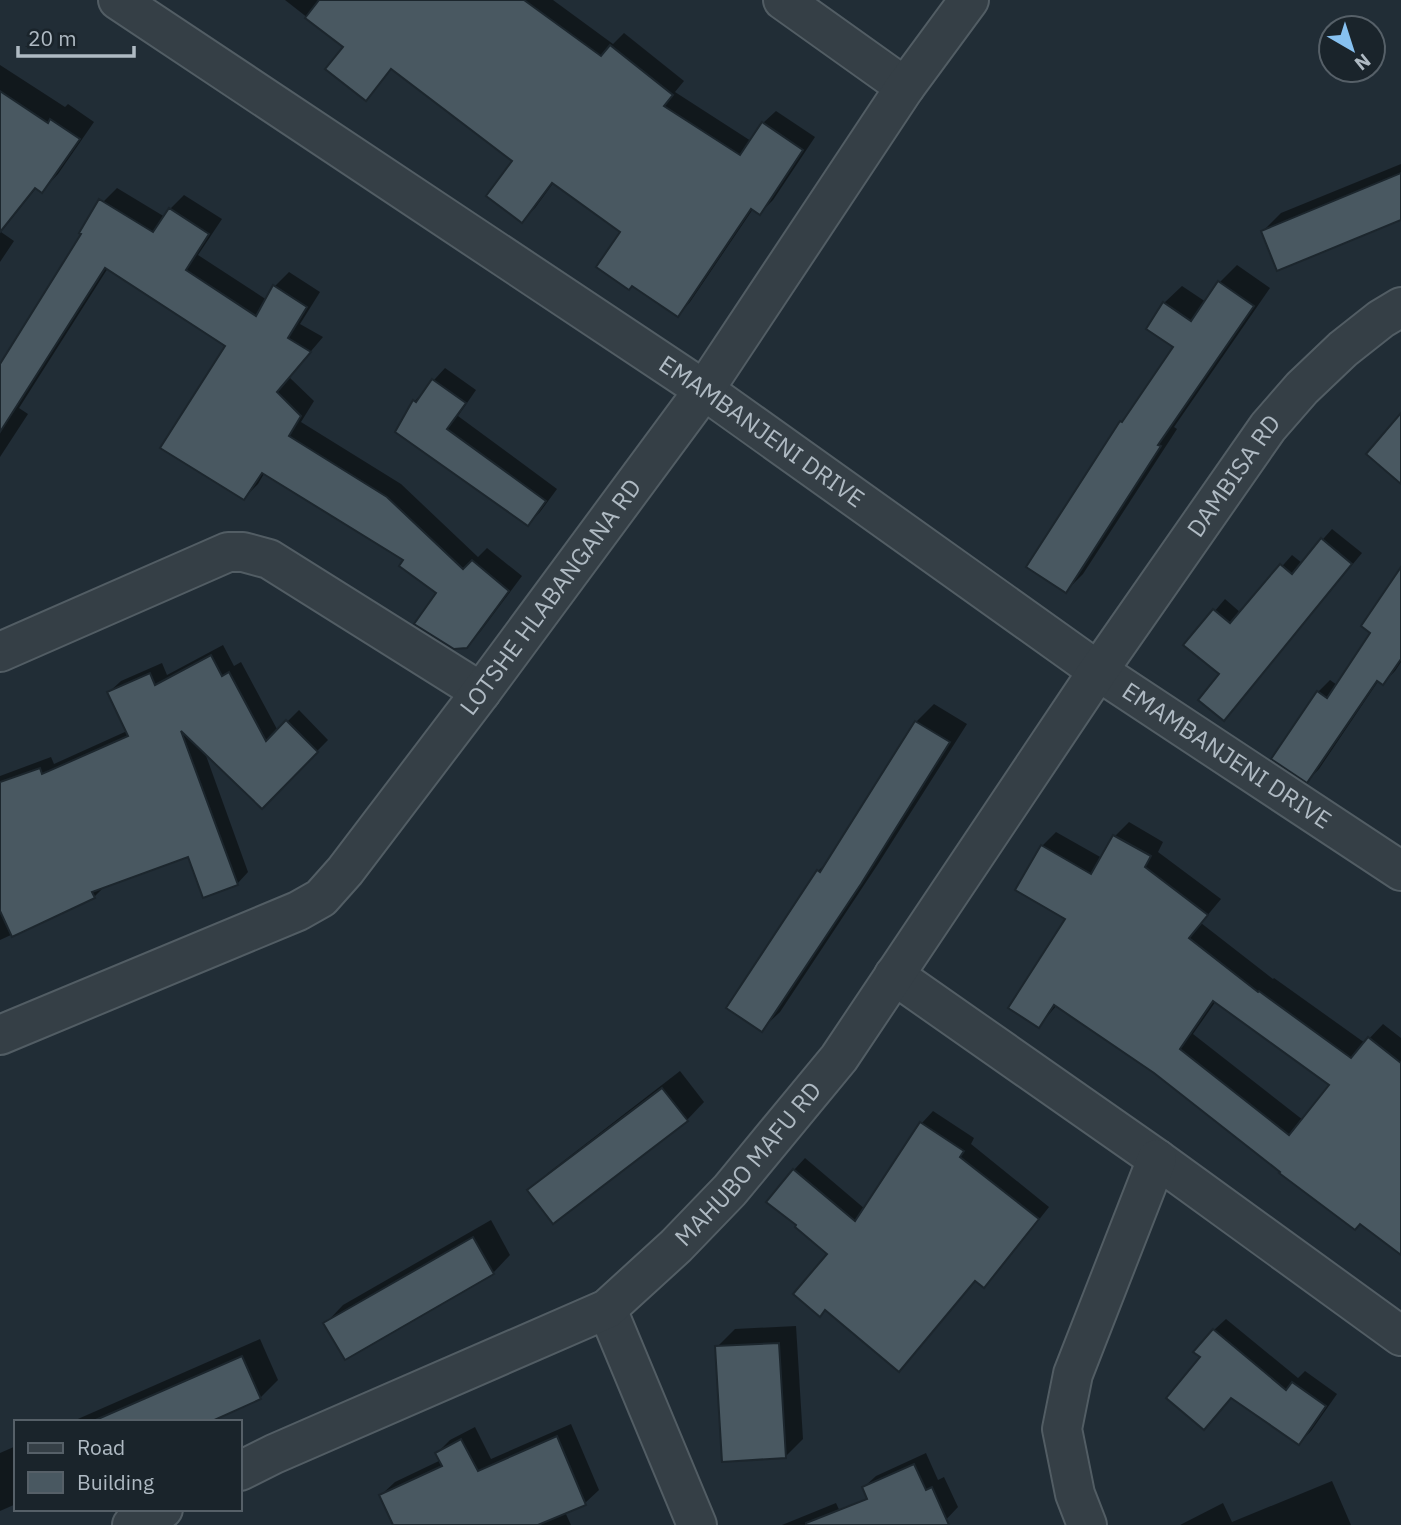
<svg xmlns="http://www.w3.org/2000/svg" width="1401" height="1525" font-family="'IBM Plex Sans',sans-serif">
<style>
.shadow{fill:#0007;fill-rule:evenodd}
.building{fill:#495861;stroke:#1c262d;stroke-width:2;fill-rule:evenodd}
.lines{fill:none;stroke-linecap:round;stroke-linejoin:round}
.street-casing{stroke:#525d64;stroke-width:42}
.street{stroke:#353f46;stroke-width:38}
.labels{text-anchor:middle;stroke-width:7;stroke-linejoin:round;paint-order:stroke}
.street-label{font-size:24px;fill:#afbac3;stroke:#1a242b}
</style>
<rect width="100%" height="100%" fill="#212d36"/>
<!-- shadow -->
<g class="shadow">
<path d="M 285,0 L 553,0 L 613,44 L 624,33 L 684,81 L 675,92 L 751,141 L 763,123 L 776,111 L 815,137 L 773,200 L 760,213 L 753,209 L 690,302 L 678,315 L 622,232 L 554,182 L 535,208 L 522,220 L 515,160 L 392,68 L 378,86 L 366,99 L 345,47 Z"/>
<path d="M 0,65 L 65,107 L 68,104 L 94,122 L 58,174 L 42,191 L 37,187 L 1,232 L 14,241 L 0,262 Z"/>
<path d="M 1401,164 L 1401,218 L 1263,231 L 1281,213 Z"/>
<path d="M 117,188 L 165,217 L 170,209 L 184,195 L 222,219 L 198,255 L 267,300 L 275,286 L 289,272 L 320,292 L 300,324 L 323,337 L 289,377 L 314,401 L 301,422 L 401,484 L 478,557 L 487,548 L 522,576 L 480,632 L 466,646 L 439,593 L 405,560 L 265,472 L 258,484 L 244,498 L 228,345 L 108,268 L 19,408 L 28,414 L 0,457 L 0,367 L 103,202 Z"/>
<path d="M 1237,265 L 1270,288 L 1174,427 L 1177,429 L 1083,574 L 1066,591 L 1028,567 L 1122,422 L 1129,414 L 1176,346 L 1164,303 L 1182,286 L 1206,302 L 1220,282 Z"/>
<path d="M 445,368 L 476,390 L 458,416 L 557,489 L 540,512 L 528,524 L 398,431 L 415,401 Z"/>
<path d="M 1332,529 L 1362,553 L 1234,708 L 1221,674 L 1186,645 L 1225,599 L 1241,613 L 1292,555 L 1302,563 Z"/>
<path d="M 1401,582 L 1401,662 L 1395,671 L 1383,683 L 1379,680 L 1319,769 L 1307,781 L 1318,692 L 1330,680 L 1337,685 L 1372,633 Z"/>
<path d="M 223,645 L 234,666 L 241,662 L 278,731 L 299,710 L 328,740 L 262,807 L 204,750 L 248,872 L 237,884 L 189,854 L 105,886 L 94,897 L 0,940 L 0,776 L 51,757 L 54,764 L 127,731 L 109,692 L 121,681 L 162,663 L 167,675 Z"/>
<path d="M 934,704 L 967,724 L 878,864 L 780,1012 L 762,1029 L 818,871 L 829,861 L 916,722 Z"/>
<path d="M 1129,822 L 1163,842 L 1158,852 L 1221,899 L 1201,923 L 1273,979 L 1274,978 L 1365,1043 L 1383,1024 L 1401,1038 L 1401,1253 L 1155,1072 L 1057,1005 L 1039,1026 L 1068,919 L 1042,846 L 1056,832 L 1102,858 L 1115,836 ZM 1216,1001 L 1332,1085 L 1303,1120 L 1193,1034 Z"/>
<path d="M 680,1071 L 704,1102 L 687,1120 L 530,1191 L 548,1173 Z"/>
<path d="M 933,1111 L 974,1138 L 971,1144 L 1049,1207 L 996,1274 L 984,1286 L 976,1279 L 829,1254 L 794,1170 L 805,1158 L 865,1209 L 922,1123 Z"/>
<path d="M 491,1220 L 510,1255 L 493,1273 L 326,1323 L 343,1305 Z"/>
<path d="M 1226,1319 L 1298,1378 L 1305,1371 L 1337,1394 L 1311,1431 L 1299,1443 L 1232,1396 L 1202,1357 L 1214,1330 Z"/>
<path d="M 796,1326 L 803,1439 L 785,1457 L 717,1347 L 735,1329 Z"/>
<path d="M 260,1339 L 278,1380 L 260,1398 L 206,1422 L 71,1422 Z"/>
<path d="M 571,1424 L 599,1490 L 585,1503 L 565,1512 L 571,1525 L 395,1525 L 381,1495 L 395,1482 L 441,1460 L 437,1453 L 450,1440 L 475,1427 L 491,1459 Z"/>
<path d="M 16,1446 L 16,1504 L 0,1511 L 0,1453 Z"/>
<path d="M 926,1453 L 938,1480 L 944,1477 L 958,1507 L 941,1525 L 875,1525 L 863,1502 L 868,1497 L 864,1487 L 876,1476 Z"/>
<path d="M 1332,1481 L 1351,1525 L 1180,1525 L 1223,1503 L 1232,1522 Z"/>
<path d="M 836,1503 L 846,1525 L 782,1525 Z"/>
</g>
<!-- building -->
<g class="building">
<path d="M 319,0 L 524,0 L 601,56 L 610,45 L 673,95 L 664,106 L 740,155 L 762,122 L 803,150 L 760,215 L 751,209 L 678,317 L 632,286 L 629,290 L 596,267 L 620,232 L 552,183 L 522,223 L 486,196 L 512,161 L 391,69 L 366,101 L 325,69 L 343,47 L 305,18 Z"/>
<path d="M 0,91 L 48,123 L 50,119 L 80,139 L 42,193 L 35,188 L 0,232 Z"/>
<path d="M 1401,173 L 1401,220 L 1277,271 L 1261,231 Z"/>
<path d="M 99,199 L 153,232 L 169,208 L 209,234 L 186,270 L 256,316 L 273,285 L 307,307 L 288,338 L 311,352 L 277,392 L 301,416 L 289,436 L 387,497 L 463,569 L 472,560 L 509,591 L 467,648 L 454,649 L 414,624 L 436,593 L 399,566 L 403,560 L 262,473 L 244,500 L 160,448 L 225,346 L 105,268 L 0,432 L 0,364 L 81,234 L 79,233 Z"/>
<path d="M 1218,281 L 1254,306 L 1158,445 L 1161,446 L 1066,593 L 1026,567 L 1120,421 L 1122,422 L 1173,347 L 1146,329 L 1163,302 L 1191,321 Z"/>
<path d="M 432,379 L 466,403 L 447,429 L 546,501 L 528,526 L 395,432 L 413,400 L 416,402 Z"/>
<path d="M 1401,413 L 1401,484 L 1366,454 Z"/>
<path d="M 1321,538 L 1352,564 L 1224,721 L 1198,700 L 1219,674 L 1183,645 L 1213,609 L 1230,623 L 1280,564 L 1292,574 Z"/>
<path d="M 1401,567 L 1401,659 L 1383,685 L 1377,681 L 1307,783 L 1271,759 L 1317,691 L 1327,698 L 1370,633 L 1361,626 Z"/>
<path d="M 211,655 L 222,676 L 229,672 L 266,741 L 286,720 L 318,752 L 262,809 L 181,731 L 238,885 L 203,898 L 188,857 L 92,892 L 95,898 L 12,937 L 0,911 L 0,782 L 40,768 L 42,774 L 128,736 L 107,692 L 150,673 L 155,685 Z"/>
<path d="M 915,721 L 950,742 L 861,884 L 762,1032 L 726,1008 L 817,870 L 820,872 Z"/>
<path d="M 1113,835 L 1151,856 L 1145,867 L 1208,915 L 1189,938 L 1258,992 L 1259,991 L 1351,1058 L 1368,1037 L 1401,1063 L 1401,1255 L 1360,1224 L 1355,1230 L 1279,1173 L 1280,1172 L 1154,1073 L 1054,1005 L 1039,1028 L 1008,1008 L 1065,919 L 1015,890 L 1041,845 L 1091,874 ZM 1213,1001 L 1329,1085 L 1289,1135 L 1180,1049 Z"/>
<path d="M 662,1088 L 688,1121 L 553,1224 L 527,1190 Z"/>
<path d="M 920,1122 L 964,1151 L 960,1157 L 1039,1219 L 984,1288 L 975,1281 L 899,1372 L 825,1310 L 820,1317 L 793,1294 L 827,1254 L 795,1227 L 796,1225 L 766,1202 L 793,1169 L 855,1221 Z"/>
<path d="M 473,1237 L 494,1274 L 345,1360 L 323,1323 Z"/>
<path d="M 1213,1329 L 1286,1390 L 1292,1382 L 1326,1406 L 1299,1445 L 1231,1398 L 1204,1430 L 1166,1398 L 1200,1357 L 1193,1352 Z"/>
<path d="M 779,1343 L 786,1458 L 722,1462 L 715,1346 Z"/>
<path d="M 242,1356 L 261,1399 L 210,1422 L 91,1422 Z"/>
<path d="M 557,1436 L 586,1505 L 538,1525 L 393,1525 L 379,1495 L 442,1466 L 435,1453 L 461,1439 L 478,1471 Z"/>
<path d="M 914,1464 L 926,1490 L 932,1487 L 949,1525 L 806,1525 L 806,1523 L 867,1499 L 862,1487 Z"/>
</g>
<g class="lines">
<!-- street casing -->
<g class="street-casing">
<g id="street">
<path id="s1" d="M 118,0 L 704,390 L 1098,671 L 1401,871"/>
<path d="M 783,0 L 905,87"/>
<path d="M 0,652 L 228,552 L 243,552 L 269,559 L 481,692"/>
<path d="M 894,975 L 1157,1159 L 1401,1336"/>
<path id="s2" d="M 0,1035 L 298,911 L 321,898 L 345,871 L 481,692 L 704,390 L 905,87 L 969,0"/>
<path d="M 607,1309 L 697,1525"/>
<path id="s3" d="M 240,1471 L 274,1454 L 607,1309 L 676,1246 L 730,1190 L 839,1058 L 1098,671 L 1268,427 L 1302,388 L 1343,349 L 1381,319 L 1401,307"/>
<path d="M 132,1525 L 163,1509"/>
<path d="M 1087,1525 L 1075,1494 L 1062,1429 L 1073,1374 L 1157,1159"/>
</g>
</g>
<!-- street -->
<use href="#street" class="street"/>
</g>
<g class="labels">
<!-- street labels -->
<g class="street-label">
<text dy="8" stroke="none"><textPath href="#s1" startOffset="775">EMAMBANJENI DRIVE</textPath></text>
<text dy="8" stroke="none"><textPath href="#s3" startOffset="1447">DAMBISA RD</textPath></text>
<text dy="8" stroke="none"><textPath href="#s2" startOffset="728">LOTSHE HLABANGANA RD</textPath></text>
<text dy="8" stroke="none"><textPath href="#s1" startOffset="1342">EMAMBANJENI DRIVE</textPath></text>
<text dy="8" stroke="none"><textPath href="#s3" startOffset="604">MAHUBO MAFU RD</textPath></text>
</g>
</g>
<!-- legend -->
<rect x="14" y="1420" width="228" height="91" fill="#1a242b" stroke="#566068" stroke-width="2"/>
<rect x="28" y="1443" width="35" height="10" fill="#353f46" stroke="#566068" stroke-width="2"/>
<text x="77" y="1455" font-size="21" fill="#afbac3">Road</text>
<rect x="28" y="1472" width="35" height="21" fill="#495861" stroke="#566068" stroke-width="2"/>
<text x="77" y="1490" font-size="21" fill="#afbac3">Building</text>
<!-- north arrow -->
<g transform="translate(1352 49) rotate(141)"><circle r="33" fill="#1a242b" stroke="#566068" stroke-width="2"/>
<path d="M0-5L12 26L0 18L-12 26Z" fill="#87c1f0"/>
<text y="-10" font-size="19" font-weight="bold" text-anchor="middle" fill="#afbac3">N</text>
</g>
<!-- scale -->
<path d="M18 46v10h116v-10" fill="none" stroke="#afbac3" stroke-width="3.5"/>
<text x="28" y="46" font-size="21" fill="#afbac3" stroke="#1a242b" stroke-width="5" paint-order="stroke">20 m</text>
</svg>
